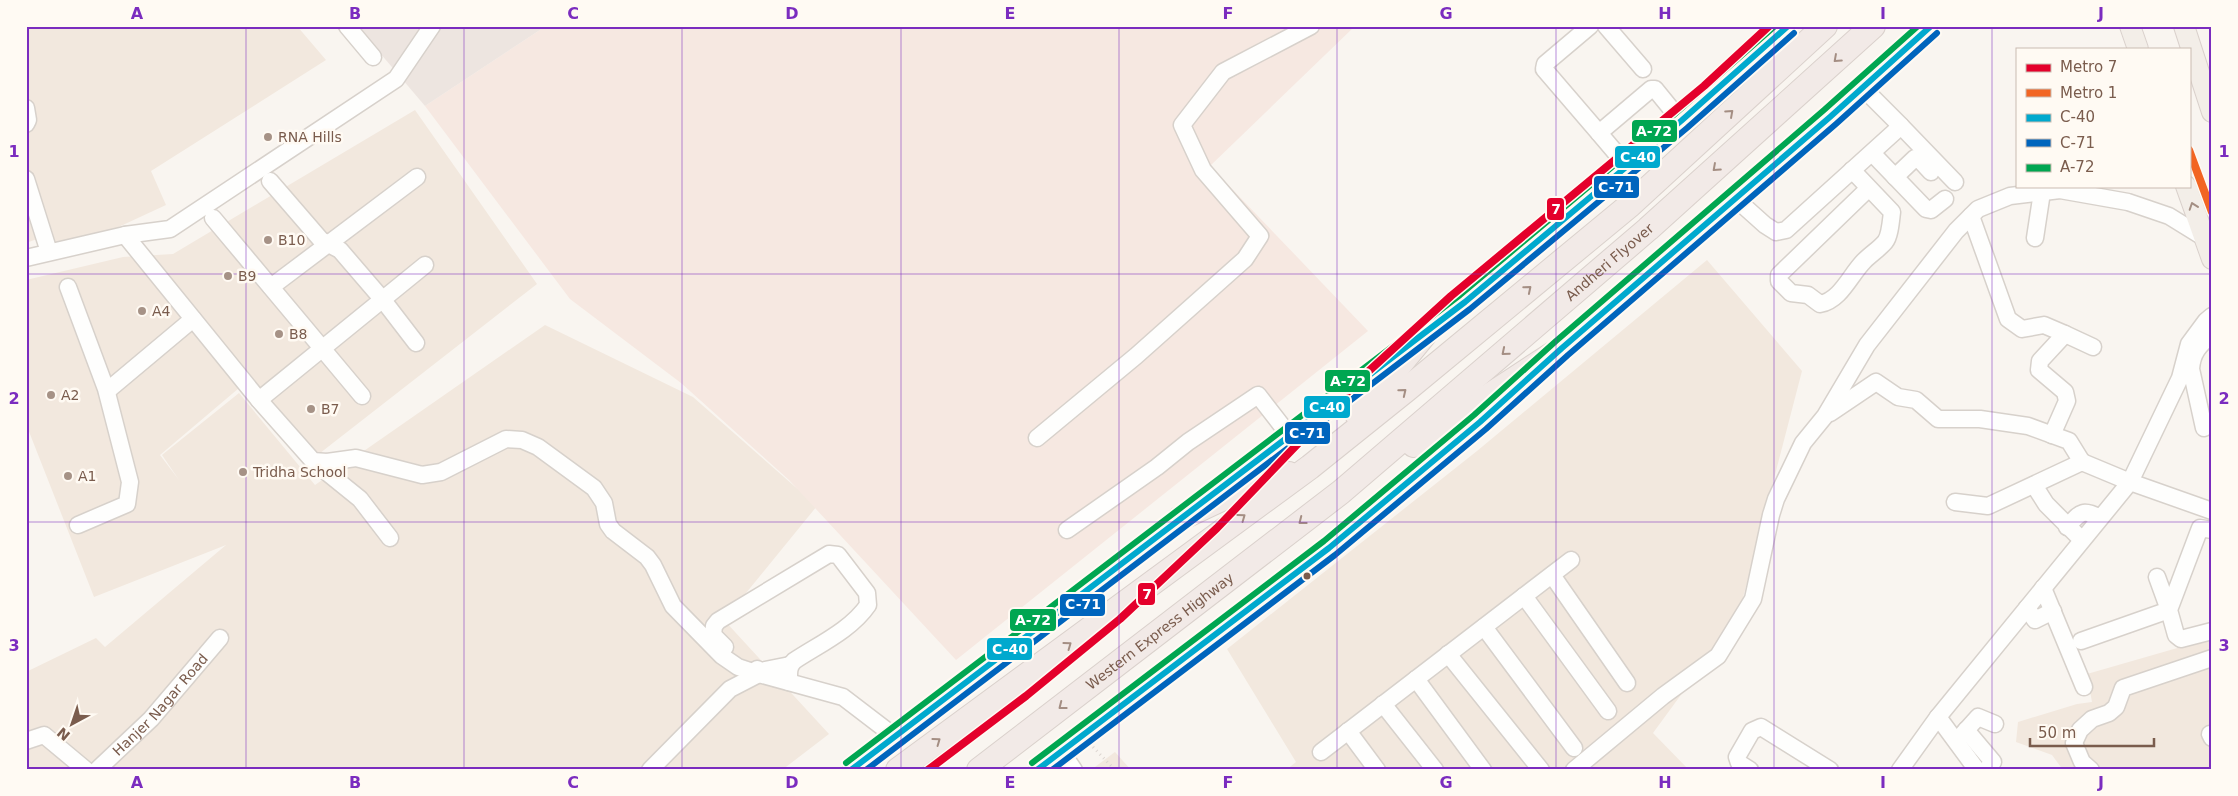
<svg xmlns="http://www.w3.org/2000/svg" width="2238" height="796" font-family="'DejaVu Sans',sans-serif">
<style>
.residential{fill:#f2e8de}
.commercial{fill:#f6e8e1}
.industrial{fill:#ede5e0}
.lines{fill:none;stroke-linecap:round;stroke-linejoin:round}
.minor-casing{stroke:#d7d1cb;stroke-width:19}
.major-casing{stroke:#dad1cc;stroke-width:22}
.highway-casing{stroke:#dad1cc;stroke-width:26}
.path{stroke:#dcd5d0;stroke-width:3;stroke-dasharray:1 4;stroke-linecap:butt}
.minor{stroke:#fefefd;stroke-width:16}
.major{stroke:#f3eee8;stroke-width:20}
.highway{stroke:#f2eae7;stroke-width:24}
.bus-1-casing{stroke:#fffaf3;stroke-width:10}
.bus-2-casing{stroke:#fffaf3;stroke-width:10}
.bus-3-casing{stroke:#fffaf3;stroke-width:10}
.bus-1{stroke:#00a9ce;stroke-width:6}
.bus-2{stroke:#0065bd;stroke-width:6}
.bus-3{stroke:#00a651;stroke-width:6}
.metro-1-casing{stroke:#fffaf3;stroke-width:11}
.metro-2-casing{stroke:#fffaf3;stroke-width:11}
.metro-1{stroke:#e4002b;stroke-width:8}
.metro-2{stroke:#f26522;stroke-width:8}
.oneway{stroke:#a48e83}
.oneway2{stroke:#a48f83}
.grid{fill:none;stroke:#7b2cbf;stroke-width:1;stroke-opacity:0.55}
.poi-dot{fill:#a69286;stroke:#fffaf3;stroke-width:2}
.bus-dot{fill:#7a5c4d;stroke:#fffaf3;stroke-width:2}
.labels{text-anchor:middle;stroke-width:5;stroke-linejoin:round;paint-order:stroke}
.poi-label{font-size:14px;fill:#7a5c4d;stroke:#fffaf3;text-anchor:start}
.street-label{font-size:14px;fill:#7a5c4d;stroke:#fffaf3}
.line-badge{stroke:#fffaf3;stroke-width:2}
.badge-label{font-size:14px;text-anchor:middle;font-weight:bold;fill:#fff}
.neatline{fill:none;stroke:#7b2cbf;stroke-width:2}
.grid-label{font-size:16px;text-anchor:middle;font-weight:bold;fill:#7b2cbf}
</style>
<rect width="100%" height="100%" fill="#f9f5f0"/>
<!-- residential -->
<g class="residential">
<path d="M 26,26 L 297,26 L 326,60 L 151,171 L 166,205 L 58,255 L 37,239 L 26,243 Z"/>
<path d="M 415,110 L 537,284 L 315,457 L 252,377 L 160,455 L 179,480 L 162,455 L 239,393 L 315,485 L 545,325 L 693,397 L 817,506 L 724,620 L 829,734 L 782,770 L 26,770 L 26,672 L 96,638 L 105,647 L 226,545 L 94,597 L 26,424 L 26,280 L 123,257 L 173,254 Z"/>
<path d="M 1707,260 L 1802,371 L 1738,617 L 1653,733 L 1689,770 L 1286,770 L 1296,762 L 1227,649 L 1477,451 Z"/>
<path d="M 2212,638 L 2212,770 L 2063,770 L 2052,755 L 2016,742 L 2018,722 L 2077,704 L 2092,702 L 2087,674 Z"/>
<path d="M 1115,752 L 1131,770 L 1091,770 Z"/>
</g>
<!-- commercial -->
<path class="commercial" d="M 546,26 L 1352,26 L 1353,28 L 1210,166 L 1368,331 L 956,660 L 789,480 L 681,383 L 570,299 L 425,106 Z"/>
<!-- industrial -->
<path class="industrial" d="M 357,26 L 546,26 L 425,106 Z"/>
<g class="lines">
<!-- minor casing -->
<g class="minor-casing">
<g id="minor">
<path d="M 347,26 L 373,57"/>
<path d="M 1590,26 L 1545,64 L 1544,69 L 1599,133"/>
<path d="M 1606,26 L 1643,69"/>
<path d="M 26,108 L 28,120 L 26,124"/>
<path d="M 1901,126 L 1955,182"/>
<path d="M 1872,153 L 1926,209 L 1931,210 L 1945,199"/>
<path d="M 1627,166 L 1599,133 L 1651,89 L 1655,89 L 1681,121"/>
<path d="M 1852,170 L 1892,212 C 1891,220 1890,236 1885,242 C 1879,249 1871,254 1864,261 C 1850,275 1841,300 1820,304 L 1808,295 L 1791,293 L 1779,281 L 1779,275 L 1869,188"/>
<path d="M 1895,177 L 1915,158 L 1919,159 L 1931,172"/>
<path d="M 26,179 L 49,252"/>
<path d="M 270,181 L 321,240 L 340,250 L 383,300 L 416,343"/>
<path d="M 1736,199 L 1765,225 L 1776,232 L 1786,230 L 1901,126 L 1863,88"/>
<path d="M 1971,216 L 2008,319 L 2022,329 L 2044,325 L 2065,334 L 2040,361 L 2039,370 L 2065,392 L 2067,401 L 2052,435"/>
<path d="M 213,218 L 362,396"/>
<path d="M 125,235 L 259,400 L 313,461 L 327,462 L 356,458 L 422,475 L 441,472 L 506,439 L 522,440 L 538,447 L 594,488 L 604,503 L 608,524 L 613,531 L 647,557 L 653,565 L 673,606 L 722,656 L 738,667 L 759,674 L 843,697 L 894,736"/>
<path d="M 2035,238 L 2042,192"/>
<path d="M 26,258 L 125,235 L 170,229 L 396,79 L 432,26"/>
<path d="M 68,287 L 106,389 L 130,482 L 127,504 L 78,525"/>
<path d="M 271,287 L 417,177"/>
<path d="M 2065,334 L 2093,347"/>
<path d="M 1555,354 L 1830,117 L 1931,26"/>
<path d="M 107,391 L 193,319"/>
<path d="M 259,400 L 425,265"/>
<path d="M 1830,413 L 1876,382 L 1898,397 L 1916,400 L 1938,419 L 1980,419 L 2028,426 L 2069,441 L 2082,462"/>
<path d="M 2204,428 L 2191,369 C 2192,353 2199,345 2212,335"/>
<path d="M 1037,438 L 1136,356 L 1245,259 L 1260,236 L 1203,170 L 1182,125 L 1223,72 L 1311,26"/>
<path d="M 313,461 L 360,499 L 390,538"/>
<path d="M 2034,485 L 2046,504 L 2082,540"/>
<path d="M 1206,498 L 1465,302 L 1681,121 L 1788,26"/>
<path d="M 1955,502 L 1988,506 L 2082,462 L 2130,482 L 2212,511"/>
<path d="M 2067,527 C 2080,513 2082,508 2100,518"/>
<path d="M 1067,530 L 1157,467 L 1188,442 L 1258,395 L 1289,435"/>
<path d="M 2212,530 L 2200,528 L 2169,610 L 2176,635 L 2181,639 L 2212,631"/>
<path d="M 1552,575 L 1627,683"/>
<path d="M 2043,588 L 2084,687"/>
<path d="M 1524,596 L 1608,711"/>
<path d="M 2027,608 L 2035,620 L 2053,611"/>
<path d="M 1484,627 L 1574,748"/>
<path d="M 2081,641 L 2169,610 L 2157,577"/>
<path d="M 725,647 L 713,635 L 714,626 L 718,621 L 829,554 L 838,555 L 867,593 L 868,605 C 851,630 818,645 794,661 C 788,667 789,674 789,682"/>
<path d="M 1448,654 L 1541,770"/>
<path d="M 757,669 L 761,671 L 790,665"/>
<path d="M 1416,679 L 1483,770"/>
<path d="M 1383,704 L 1435,770"/>
<path d="M 1938,717 L 1977,770"/>
<path d="M 1966,730 L 1993,762 L 1986,770"/>
<path d="M 1348,731 L 1377,770"/>
<path d="M 2210,734 L 2212,738"/>
<path d="M 1960,737 L 1978,717 L 1995,724"/>
<path d="M 26,741 L 44,735 L 86,770"/>
<path d="M 1061,751 L 1074,770"/>
<path d="M 1321,752 L 1571,560"/>
<path id="s1" d="M 97,770 L 151,719 L 220,638"/>
<path d="M 650,770 L 730,689 L 759,674"/>
<path d="M 851,770 L 1187,513"/>
<path d="M 1037,770 L 1329,548 L 1480,422 L 1521,385"/>
<path d="M 1574,770 L 1663,696 L 1718,656 L 1753,599 L 1771,515 L 1776,499 L 1803,443 L 1825,416 L 1867,345 L 1956,231 L 1978,209 L 2010,196 L 2060,190 L 2128,202 L 2169,216 L 2203,237 L 2210,236"/>
<path d="M 1750,770 L 1739,763 L 1737,757 L 1752,731 L 1761,727 L 1830,770"/>
<path d="M 1900,770 L 1938,717 L 2130,482 L 2180,378 L 2189,344 L 2206,321 L 2212,316"/>
<path d="M 2091,770 L 2082,762 L 2074,743 L 2080,730 L 2092,719 L 2109,713 L 2116,707 L 2123,688 L 2212,658"/>
</g>
</g>
<!-- major casing -->
<g class="major-casing">
<g id="major">
<path d="M 2130,26 L 2138,49"/>
<path d="M 2184,26 L 2212,112"/>
<path d="M 2186,186 L 2212,259"/>
</g>
</g>
<!-- highway casing -->
<g class="highway-casing">
<g id="highway">
<path d="M 1357,414 L 1370,401 L 1425,334"/>
<path d="M 1414,445 L 1562,348"/>
<path d="M 1179,519 L 1232,494 L 1289,474"/>
<path d="M 898,770 L 1310,467 L 1406,390 L 1630,205 L 1825,26"/>
<path id="s2" d="M 979,770 L 1341,492 L 1648,229 L 1873,26"/>
</g>
</g>
<!-- path -->
<path class="path" d="M 1093,747 L 1115,770"/>
<!-- minor -->
<use href="#minor" class="minor"/>
<!-- major -->
<use href="#major" class="major"/>
<!-- highway -->
<use href="#highway" class="highway"/>
<!-- bus-1 casing -->
<g class="bus-1-casing">
<g id="bus-1">
<path d="M 851,770 L 1465,302 L 1681,121 L 1788,26"/>
<path d="M 1037,770 L 1329,548 L 1480,422 L 1562,348 L 1830,117 L 1931,26"/>
</g>
</g>
<!-- bus-2 casing -->
<g class="bus-2-casing">
<g id="bus-2">
<path d="M 866,770 L 1470,309 L 1687,128 L 1794,33"/>
<path d="M 1052,770 L 1335,555 L 1486,429 L 1568,355 L 1836,124 L 1937,33"/>
</g>
</g>
<!-- bus-3 casing -->
<g class="bus-3-casing">
<g id="bus-3">
<path d="M 846,763 L 1460,295 L 1675,114 L 1775,26"/>
<path d="M 1032,763 L 1324,541 L 1474,415 L 1556,341 L 1824,110 L 1918,26"/>
</g>
</g>
<!-- bus-1 -->
<use href="#bus-1" class="bus-1"/>
<!-- bus-2 -->
<use href="#bus-2" class="bus-2"/>
<!-- bus-3 -->
<use href="#bus-3" class="bus-3"/>
<!-- metro-1 casing -->
<g class="metro-1-casing">
<path id="metro-1" d="M 928,770 L 1026,696 L 1120,619 L 1217,528 L 1359,380 L 1451,296 L 1704,86 L 1769,26"/>
</g>
<!-- metro-2 casing -->
<g class="metro-2-casing">
<path id="metro-2" d="M 2189,150 L 2212,212"/>
</g>
<!-- metro-1 -->
<use href="#metro-1" class="metro-1"/>
<!-- metro-2 -->
<use href="#metro-2" class="metro-2"/>
</g>
<!-- one-way arrows -->
<defs><path id="oneway-chevron" d="M-2-3.5L2.5 0L-2 3.5" fill="none" stroke-width="1.6" stroke-linecap="round" stroke-linejoin="round" transform="scale(1.25)"/></defs>
<g class="oneway">
<use href="#oneway-chevron" transform="translate(1837 59) rotate(138)"/>
<use href="#oneway-chevron" transform="translate(1730 113) rotate(-42)"/>
<use href="#oneway-chevron" transform="translate(1716 168) rotate(138)"/>
<use href="#oneway-chevron" transform="translate(1528 289) rotate(-40)"/>
<use href="#oneway-chevron" transform="translate(1505 352) rotate(140)"/>
<use href="#oneway-chevron" transform="translate(1403 392) rotate(-39)"/>
<use href="#oneway-chevron" transform="translate(1242 517) rotate(-36)"/>
<use href="#oneway-chevron" transform="translate(1302 521) rotate(142)"/>
<use href="#oneway-chevron" transform="translate(1068 645) rotate(-36)"/>
<use href="#oneway-chevron" transform="translate(1062 706) rotate(142)"/>
<use href="#oneway-chevron" transform="translate(937 741) rotate(-36)"/>
</g>
<use class="oneway2" href="#oneway-chevron" transform="translate(2193 206) rotate(-109)"/>
<!-- grid -->
<path class="grid" d="M 246,26 L 246,770M 464,26 L 464,770M 682,26 L 682,770M 901,26 L 901,770M 1119,26 L 1119,770M 1337,26 L 1337,770M 1556,26 L 1556,770M 1774,26 L 1774,770M 1992,26 L 1992,770M 26,274 L 2212,274M 26,522 L 2212,522"/>
<!-- markers -->
<g class="poi-dot">
<circle cx="268" cy="137" r="5"/>
<circle cx="268" cy="240" r="5"/>
<circle cx="228" cy="276" r="5"/>
<circle cx="142" cy="311" r="5"/>
<circle cx="279" cy="334" r="5"/>
<circle cx="51" cy="395" r="5"/>
<circle cx="311" cy="409" r="5"/>
<circle cx="243" cy="472" r="5"/>
<circle cx="68" cy="476" r="5"/>
</g>
<circle class="bus-dot" cx="1307" cy="576" r="4.5"/>
<g class="labels">
<!-- poi labels -->
<g class="poi-label">
<text x="278" y="142">RNA Hills</text>
<text x="278" y="245">B10</text>
<text x="238" y="281">B9</text>
<text x="152" y="316">A4</text>
<text x="289" y="339">B8</text>
<text x="61" y="400">A2</text>
<text x="321" y="414">B7</text>
<text x="253" y="477">Tridha School</text>
<text x="78" y="481">A1</text>
</g>
<!-- street labels -->
<g class="street-label">
<text dy="5" stroke="none"><textPath href="#s2" startOffset="810">Andheri Flyover</textPath></text>
<text dy="5" stroke="none"><textPath href="#s2" startOffset="228">Western Express Highway</textPath></text>
<text dy="5" stroke="none"><textPath href="#s1" startOffset="91">Hanjer Nagar Road</textPath></text>
</g>
</g>
<g class="line-badge">
<rect x="1631" y="119" width="47" height="24" rx="5" fill="#00a651"/>
<rect x="1614" y="145" width="47" height="24" rx="5" fill="#00a9ce"/>
<rect x="1593" y="175" width="47" height="24" rx="5" fill="#0065bd"/>
<rect x="1546" y="197" width="19" height="24" rx="5" fill="#e4002b"/>
<rect x="1324" y="369" width="47" height="24" rx="5" fill="#00a651"/>
<rect x="1303" y="395" width="48" height="24" rx="5" fill="#00a9ce"/>
<rect x="1284" y="421" width="47" height="24" rx="5" fill="#0065bd"/>
<rect x="1137" y="582" width="19" height="24" rx="5" fill="#e4002b"/>
<rect x="1059" y="593" width="47" height="24" rx="5" fill="#0065bd"/>
<rect x="1009" y="608" width="48" height="24" rx="5" fill="#00a651"/>
<rect x="986" y="637" width="47" height="24" rx="5" fill="#00a9ce"/>
</g>
<g class="badge-label">
<text x="1654" y="136">A-72</text>
<text x="1638" y="162">C-40</text>
<text x="1616" y="192">C-71</text>
<text x="1556" y="214">7</text>
<text x="1348" y="386">A-72</text>
<text x="1327" y="412">C-40</text>
<text x="1307" y="438">C-71</text>
<text x="1147" y="599">7</text>
<text x="1083" y="609">C-71</text>
<text x="1033" y="625">A-72</text>
<text x="1010" y="654">C-40</text>
</g>
<!-- border -->
<rect width="2238" height="796" fill="none" stroke="#fffaf3" stroke-width="55"/>
<!-- legend -->
<rect x="2016" y="48" width="175" height="140" fill="#fffaf3" stroke="#cabbb1"/>
<rect x="2026" y="64" width="25" height="8" fill="#e4002b" stroke="#cabbb1"/>
<text x="2060" y="72" font-size="15" fill="#7a5c4d">Metro 7</text>
<rect x="2026" y="89" width="25" height="8" fill="#f26522" stroke="#cabbb1"/>
<text x="2060" y="98" font-size="15" fill="#7a5c4d">Metro 1</text>
<rect x="2026" y="114" width="25" height="8" fill="#00a9ce" stroke="#cabbb1"/>
<text x="2060" y="122" font-size="15" fill="#7a5c4d">C-40</text>
<rect x="2026" y="139" width="25" height="8" fill="#0065bd" stroke="#cabbb1"/>
<text x="2060" y="148" font-size="15" fill="#7a5c4d">C-71</text>
<rect x="2026" y="164" width="25" height="8" fill="#00a651" stroke="#cabbb1"/>
<text x="2060" y="172" font-size="15" fill="#7a5c4d">A-72</text>
<!-- north arrow -->
<g transform="translate(72 724) rotate(220)" stroke="#fffaf3" stroke-width="4" paint-order="stroke">
<path d="M0-4L9 19L0 12L-9 19Z" fill="#7a5c4d"/>
<text y="-8" font-size="14" font-weight="bold" text-anchor="middle" fill="#7a5c4d">N</text>
</g>
<!-- scale -->
<path d="M2030 738v8h124v-8" fill="none" stroke="#7a5c4d" stroke-width="2.5"/>
<text x="2038" y="738" font-size="15" fill="#7a5c4d" stroke="#fffaf3" stroke-width="4" paint-order="stroke">50 m</text>
<rect x="28" y="28" width="2182" height="740" class="neatline"/>
<g class="grid-label">
<text x="137" y="19">A</text>
<text x="355" y="19">B</text>
<text x="573" y="19">C</text>
<text x="792" y="19">D</text>
<text x="1010" y="19">E</text>
<text x="1228" y="19">F</text>
<text x="1446" y="19">G</text>
<text x="1665" y="19">H</text>
<text x="1883" y="19">I</text>
<text x="2101" y="19">J</text>
<text x="14" y="157">1</text>
<text x="2224" y="157">1</text>
<text x="14" y="404">2</text>
<text x="2224" y="404">2</text>
<text x="14" y="651">3</text>
<text x="2224" y="651">3</text>
<text x="137" y="788">A</text>
<text x="355" y="788">B</text>
<text x="573" y="788">C</text>
<text x="792" y="788">D</text>
<text x="1010" y="788">E</text>
<text x="1228" y="788">F</text>
<text x="1446" y="788">G</text>
<text x="1665" y="788">H</text>
<text x="1883" y="788">I</text>
<text x="2101" y="788">J</text>
</g>
</svg>
